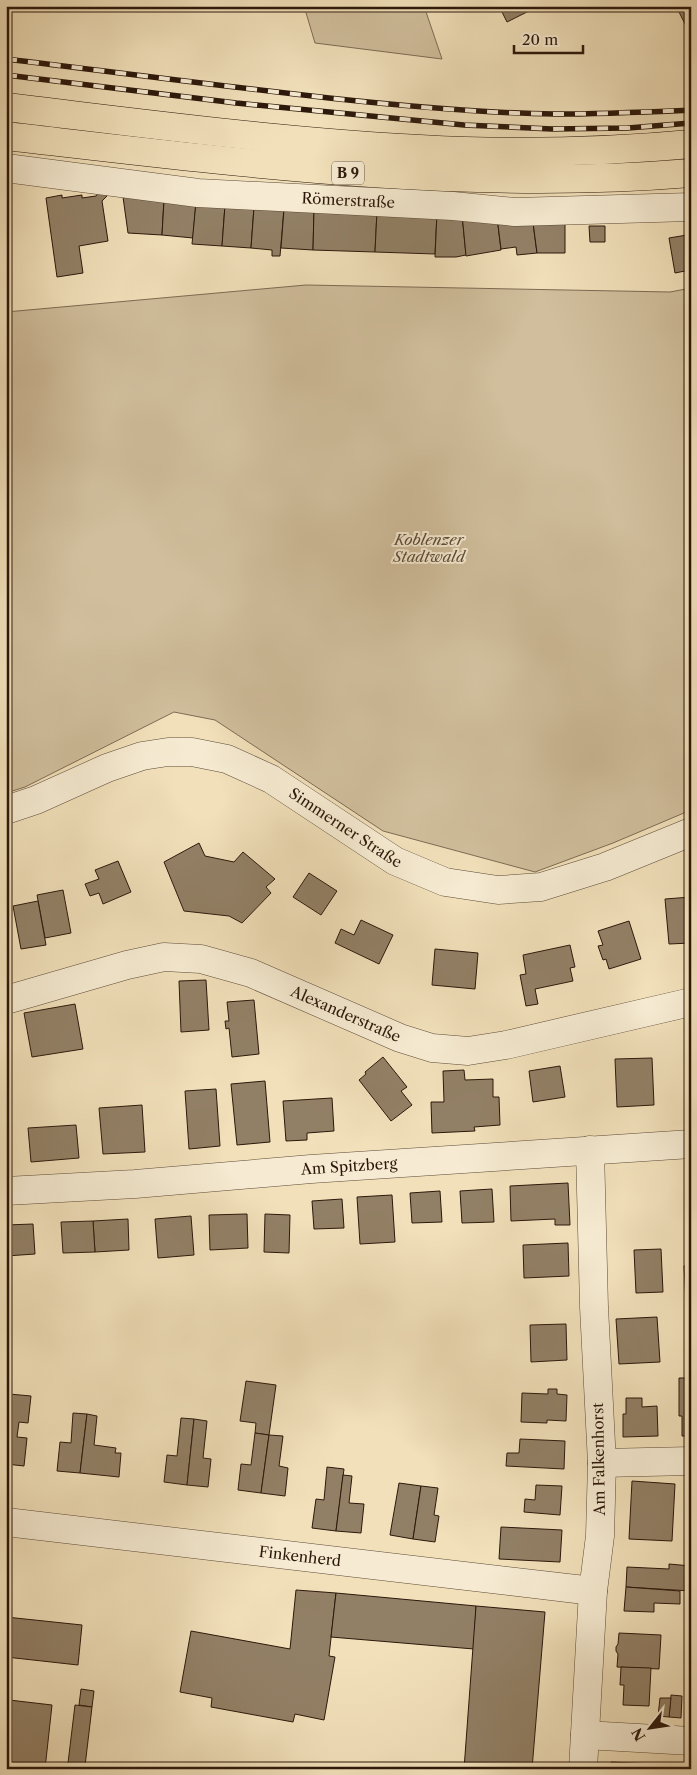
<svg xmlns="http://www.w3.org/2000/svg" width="697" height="1775" font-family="'Libre Caslon Text',serif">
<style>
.green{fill:#d0be9c;stroke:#7e6b54}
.building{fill:#928066;stroke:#2c180b}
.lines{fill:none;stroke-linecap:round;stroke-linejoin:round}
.minor-casing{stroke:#5d4a37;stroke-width:29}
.highway-casing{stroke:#2c180b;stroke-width:29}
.minor{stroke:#f6ebd2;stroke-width:28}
.highway{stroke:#f1e0ba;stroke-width:28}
.rail-casing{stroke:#2c180b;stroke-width:5.5}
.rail{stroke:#f6ebd2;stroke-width:4;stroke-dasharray:11;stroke-linecap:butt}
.labels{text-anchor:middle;stroke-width:4;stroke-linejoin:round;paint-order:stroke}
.shield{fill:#f6ebd2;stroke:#695747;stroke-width:1}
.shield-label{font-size:14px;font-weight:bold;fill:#2c180b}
.street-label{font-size:15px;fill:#2c180b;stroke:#f6ebd2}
.park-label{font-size:15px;font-style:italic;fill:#5d4a36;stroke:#f6ebd2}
</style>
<rect width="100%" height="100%" fill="#f1e0ba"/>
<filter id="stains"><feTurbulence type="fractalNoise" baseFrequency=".004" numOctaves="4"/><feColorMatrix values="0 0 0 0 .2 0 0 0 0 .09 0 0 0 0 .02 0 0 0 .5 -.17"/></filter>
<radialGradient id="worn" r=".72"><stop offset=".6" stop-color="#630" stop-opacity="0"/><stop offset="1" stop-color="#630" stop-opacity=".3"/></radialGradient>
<!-- green -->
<g class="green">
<path d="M 304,6 L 424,6 L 442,59 L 315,43 Z"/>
<path d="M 306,285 L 670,292 L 691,288 L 691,810 L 613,843 L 535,872 L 383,831 L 215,720 L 174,712 L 25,787 L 6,793 L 6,312 Z"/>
</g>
<!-- building -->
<g class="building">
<path d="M 499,6 L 539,6 L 507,22 Z"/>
<path d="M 676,6 L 691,6 L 691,32 L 689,32 Z"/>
<path d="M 100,191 L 107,196 L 102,201 L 108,241 L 79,246 L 83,273 L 57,277 L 46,198 L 62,195 L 62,198 L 82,195 L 82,198 L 96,196 Z"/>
<path d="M 123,197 L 164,200 L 162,235 L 128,233 Z"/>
<path d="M 164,200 L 196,202 L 193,238 L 162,235 Z"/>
<path d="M 196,202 L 225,205 L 222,246 L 192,244 Z"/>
<path d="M 225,205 L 254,207 L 251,248 L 222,246 Z"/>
<path d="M 254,207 L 284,209 L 280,256 L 272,256 L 272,250 L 251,248 Z"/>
<path d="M 284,209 L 314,209 L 313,250 L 281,248 Z"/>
<path d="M 314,209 L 377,211 L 375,252 L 313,250 Z"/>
<path d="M 377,211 L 437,213 L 435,254 L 375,252 Z"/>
<path d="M 437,213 L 462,214 L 466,255 L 456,257 L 435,257 Z"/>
<path d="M 462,214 L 497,217 L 501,250 L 466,256 Z"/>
<path d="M 532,215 L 537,253 L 517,255 L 516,247 L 501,249 L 497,217 Z"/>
<path d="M 532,215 L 565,216 L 565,253 L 537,253 Z"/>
<path d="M 589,226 L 605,226 L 605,242 L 590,242 Z"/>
<path d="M 691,228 L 691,273 L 686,274 L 685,271 L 675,273 L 669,238 L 687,235 L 686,229 Z"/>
<path d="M 199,843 L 205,856 L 234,862 L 243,852 L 275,879 L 266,887 L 271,893 L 242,923 L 229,916 L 184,911 L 164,862 Z"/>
<path d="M 118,861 L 131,892 L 103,904 L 99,893 L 90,896 L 85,884 L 99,879 L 95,870 Z"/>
<path d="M 309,873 L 337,891 L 321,915 L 293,897 Z"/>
<path d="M 63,890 L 71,933 L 45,938 L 37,895 Z"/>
<path d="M 691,897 L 691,943 L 669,944 L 665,899 Z"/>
<path d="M 38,901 L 46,945 L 21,949 L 13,906 Z"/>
<path d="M 361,920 L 393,935 L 379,964 L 335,943 L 341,929 L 354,935 Z"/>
<path d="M 629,921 L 641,959 L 609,969 L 606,959 L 603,960 L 598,946 L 603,945 L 598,931 Z"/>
<path d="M 570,945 L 575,967 L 570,968 L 573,981 L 535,989 L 538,1004 L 526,1006 L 520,975 L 526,974 L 523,955 Z"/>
<path d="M 435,949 L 478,953 L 475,989 L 432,985 Z"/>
<path d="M 206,980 L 209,1030 L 181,1032 L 179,981 Z"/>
<path d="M 254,1000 L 259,1054 L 232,1057 L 229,1028 L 226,1029 L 225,1021 L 229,1021 L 227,1002 Z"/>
<path d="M 75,1004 L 83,1049 L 32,1057 L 24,1013 Z"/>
<path d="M 383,1057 L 407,1087 L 401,1091 L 412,1105 L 391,1121 L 359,1080 L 366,1074 L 365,1072 Z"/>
<path d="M 652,1058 L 654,1105 L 617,1107 L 615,1059 Z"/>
<path d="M 560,1066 L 565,1097 L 533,1102 L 529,1071 Z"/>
<path d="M 464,1070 L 465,1080 L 493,1079 L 493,1097 L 499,1097 L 500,1125 L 474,1127 L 475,1131 L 432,1133 L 431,1102 L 444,1102 L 443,1071 Z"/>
<path d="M 265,1081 L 270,1142 L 237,1145 L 231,1084 Z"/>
<path d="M 216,1089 L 220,1146 L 189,1149 L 185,1091 Z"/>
<path d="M 332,1098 L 334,1131 L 307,1133 L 307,1140 L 286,1141 L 283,1101 Z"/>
<path d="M 142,1105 L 145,1152 L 103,1154 L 99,1108 Z"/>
<path d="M 76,1125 L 79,1158 L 31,1162 L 28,1128 Z"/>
<path d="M 568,1183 L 570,1225 L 555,1225 L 555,1219 L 511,1221 L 510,1186 Z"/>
<path d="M 492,1189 L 494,1222 L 462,1223 L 460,1191 Z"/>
<path d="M 440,1191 L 442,1222 L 412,1223 L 410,1193 Z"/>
<path d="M 392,1195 L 395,1242 L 360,1244 L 357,1197 Z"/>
<path d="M 342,1199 L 344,1228 L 314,1229 L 312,1201 Z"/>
<path d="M 247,1214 L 248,1248 L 210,1250 L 209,1215 Z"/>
<path d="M 265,1214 L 290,1215 L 289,1253 L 264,1252 Z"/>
<path d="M 191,1216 L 194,1255 L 158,1258 L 155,1219 Z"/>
<path d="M 128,1219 L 129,1250 L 95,1252 L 93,1221 Z"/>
<path d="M 93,1221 L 95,1252 L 63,1253 L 61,1222 Z"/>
<path d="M 33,1224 L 35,1254 L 6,1256 L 6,1225 Z"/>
<path d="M 568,1243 L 569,1276 L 524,1278 L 523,1245 Z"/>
<path d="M 687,1243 L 691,1243 L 691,1303 L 686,1304 L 684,1266 L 687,1265 Z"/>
<path d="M 661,1249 L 663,1292 L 636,1293 L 634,1250 Z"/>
<path d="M 657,1317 L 660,1362 L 619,1364 L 616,1319 Z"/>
<path d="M 566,1324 L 567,1360 L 531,1362 L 530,1325 Z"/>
<path d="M 679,1378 L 691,1378 L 691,1436 L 682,1436 L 682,1416 L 679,1416 Z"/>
<path d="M 246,1381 L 276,1385 L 269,1435 L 255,1433 L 256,1423 L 240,1421 Z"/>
<path d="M 548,1389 L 557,1389 L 557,1394 L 567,1395 L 566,1421 L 547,1420 L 547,1423 L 521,1422 L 522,1393 L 548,1394 Z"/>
<path d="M 9,1394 L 31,1396 L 28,1423 L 19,1422 L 17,1437 L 27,1438 L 24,1466 L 6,1464 L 6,1422 Z"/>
<path d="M 626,1398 L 642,1398 L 642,1407 L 657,1406 L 658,1436 L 623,1437 L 623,1414 L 626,1414 Z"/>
<path d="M 73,1413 L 87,1414 L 80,1473 L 57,1471 L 60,1442 L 71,1443 Z"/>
<path d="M 87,1414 L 97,1416 L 94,1445 L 116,1448 L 115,1453 L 121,1453 L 119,1477 L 80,1473 Z"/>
<path d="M 181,1418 L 194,1419 L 187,1485 L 164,1482 L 167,1455 L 177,1456 Z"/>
<path d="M 194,1419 L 207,1421 L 203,1458 L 211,1459 L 208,1487 L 187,1485 Z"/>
<path d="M 255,1433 L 269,1435 L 261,1493 L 238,1490 L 241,1464 L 251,1465 Z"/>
<path d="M 269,1435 L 283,1436 L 279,1466 L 288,1468 L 285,1496 L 261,1493 Z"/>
<path d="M 520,1439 L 565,1441 L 564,1469 L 506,1466 L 507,1453 L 519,1453 Z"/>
<path d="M 327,1467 L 344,1469 L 336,1531 L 312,1528 L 316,1499 L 324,1500 Z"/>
<path d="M 343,1475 L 352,1476 L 349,1503 L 364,1504 L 361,1533 L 336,1531 Z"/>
<path d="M 632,1481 L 675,1484 L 672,1541 L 629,1539 Z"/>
<path d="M 399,1483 L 421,1486 L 413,1539 L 390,1535 Z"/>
<path d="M 536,1485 L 562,1486 L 560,1515 L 524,1512 L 525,1499 L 535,1500 Z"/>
<path d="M 421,1486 L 438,1488 L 434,1515 L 439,1516 L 435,1542 L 413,1539 Z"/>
<path d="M 501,1527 L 562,1530 L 560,1562 L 499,1559 Z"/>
<path d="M 669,1564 L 691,1566 L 691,1591 L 626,1587 L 627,1567 L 669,1569 Z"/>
<path d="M 626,1587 L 680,1591 L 680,1604 L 654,1603 L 654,1612 L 624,1611 Z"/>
<path d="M 296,1590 L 336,1593 L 329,1656 L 335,1657 L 324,1720 L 295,1714 L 293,1722 L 211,1707 L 212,1698 L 180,1692 L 191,1631 L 290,1649 Z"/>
<path d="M 336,1593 L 476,1606 L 474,1649 L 331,1637 Z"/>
<path d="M 476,1606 L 545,1612 L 532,1769 L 464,1769 Z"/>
<path d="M 6,1617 L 82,1625 L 78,1665 L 6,1657 Z"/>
<path d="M 619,1633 L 661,1635 L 659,1669 L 617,1667 L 618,1654 L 616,1651 L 616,1647 L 618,1644 Z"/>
<path d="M 621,1667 L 651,1668 L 649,1706 L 623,1705 L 624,1685 L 620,1685 Z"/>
<path d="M 688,1680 L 691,1681 L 691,1708 L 686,1707 Z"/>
<path d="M 81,1689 L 94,1691 L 92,1707 L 79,1705 Z"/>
<path d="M 671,1695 L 682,1696 L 681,1718 L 669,1717 Z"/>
<path d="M 660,1698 L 671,1698 L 669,1717 L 658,1716 Z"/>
<path d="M 9,1700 L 52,1705 L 45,1769 L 6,1769 L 6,1724 Z"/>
<path d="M 75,1705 L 92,1707 L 85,1766 L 68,1763 Z"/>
<path d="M 611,1762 L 656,1764 L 656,1769 L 611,1769 Z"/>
</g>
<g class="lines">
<!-- minor casing -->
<g class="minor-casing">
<g id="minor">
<path id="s1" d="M 6,168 L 198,193 L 453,206 L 515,212 L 691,207"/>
<path id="s2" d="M 6,810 L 36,800 L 107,768 L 142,756 L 168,752 L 192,752 L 227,759 L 271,779 L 395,861 L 445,882 L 498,890 L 541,887 L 605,867 L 691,832"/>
<path id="s3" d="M 6,1000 L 127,965 L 164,957 L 201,959 L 251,973 L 400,1038 L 432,1048 L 468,1051 L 506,1045 L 691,1002"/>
<path id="s4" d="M 6,1191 L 135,1184 L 311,1169 L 691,1144"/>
<path d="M 602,1463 L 691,1461"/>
<path id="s5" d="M 6,1522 L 593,1591"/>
<path d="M 585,1735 L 691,1741"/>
<path d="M 583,1769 L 593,1591 L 600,1536 L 602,1463 L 594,1307 L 590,1150"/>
</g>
</g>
<!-- highway casing -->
<g class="highway-casing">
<g id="highway">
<path d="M 6,107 C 158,125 311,146 465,151 C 540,153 616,151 691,144"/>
<path d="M 6,136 C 234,162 461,192 691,173"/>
</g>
</g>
<!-- minor -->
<use href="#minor" class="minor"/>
<!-- highway -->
<use href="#highway" class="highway"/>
<!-- rail casing -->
<g class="rail-casing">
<g id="rail">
<path d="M 6,59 C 114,72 221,86 329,98 C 404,106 479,113 555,114 C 600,114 645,112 691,110"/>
<path d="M 6,75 L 236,103 L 464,125 L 552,129 L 628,128 L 691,123"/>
</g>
</g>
<!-- rail -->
<use href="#rail" class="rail"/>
</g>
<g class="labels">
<!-- shield labels -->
<rect class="shield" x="332" y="161.5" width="32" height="23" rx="4"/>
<g class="shield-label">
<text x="348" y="178">B 9</text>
</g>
<!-- street labels -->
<g class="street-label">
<text dy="5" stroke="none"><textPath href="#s1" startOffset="344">Römerstraße</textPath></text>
<text dy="5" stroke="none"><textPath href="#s2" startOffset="370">Simmerner Straße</textPath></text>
<text dy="5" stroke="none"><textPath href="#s3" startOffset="356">Alexanderstraße</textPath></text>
<text dy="5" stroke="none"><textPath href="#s4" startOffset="344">Am Spitzberg</textPath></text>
<text transform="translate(599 1459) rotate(-91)" y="5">Am Falkenhorst</text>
<text dy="5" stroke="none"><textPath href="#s5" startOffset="296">Finkenherd</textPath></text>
</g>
<!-- park labels -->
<g class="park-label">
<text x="429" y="545">Koblenzer<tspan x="429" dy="17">Stadtwald</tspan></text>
</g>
</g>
<!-- margin -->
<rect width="697" height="1775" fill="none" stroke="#f1e0ba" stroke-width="25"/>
<rect x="8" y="8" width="682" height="1760" fill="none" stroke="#2c180b" stroke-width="2.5"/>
<rect x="12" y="12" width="672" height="1750" fill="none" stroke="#2c180b"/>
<!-- north arrow -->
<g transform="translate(650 1728) rotate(240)" stroke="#f6ebd2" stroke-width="4" paint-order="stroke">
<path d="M0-4L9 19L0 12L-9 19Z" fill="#2c180b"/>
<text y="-8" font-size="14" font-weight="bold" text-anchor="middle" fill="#2c180b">N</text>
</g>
<!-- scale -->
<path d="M514 45v8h69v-8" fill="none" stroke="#2c180b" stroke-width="2.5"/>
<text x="522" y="45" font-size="15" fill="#2c180b" stroke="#f6ebd2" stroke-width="4" paint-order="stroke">20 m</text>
<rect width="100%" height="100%" filter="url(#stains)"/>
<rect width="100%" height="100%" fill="url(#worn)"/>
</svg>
